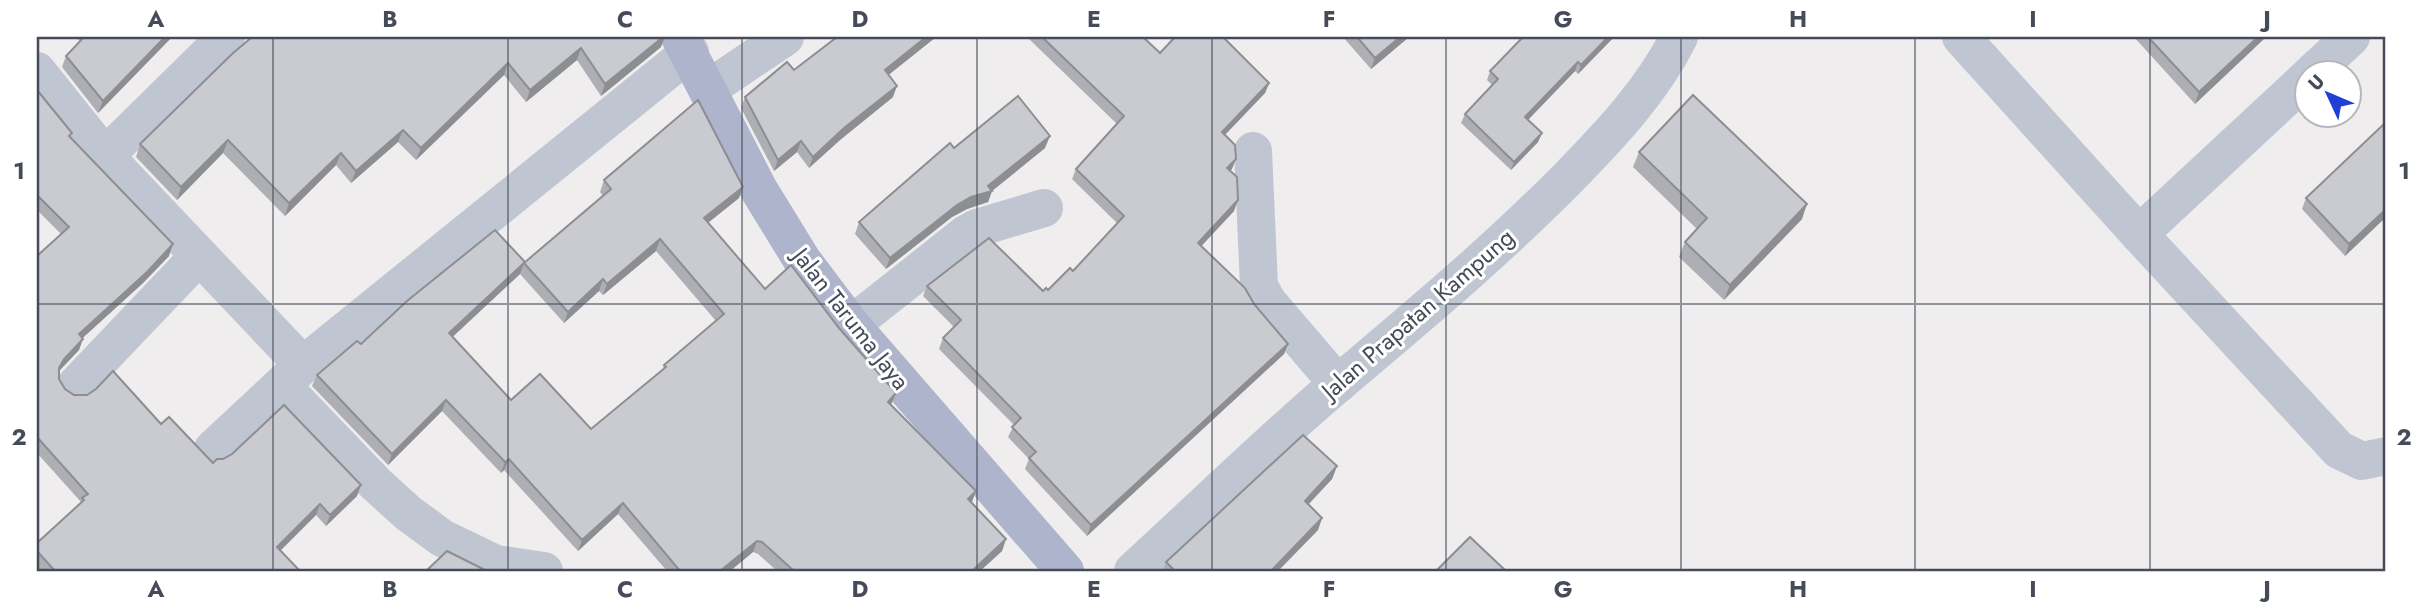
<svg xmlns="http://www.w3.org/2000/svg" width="2423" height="608" font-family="Jost,sans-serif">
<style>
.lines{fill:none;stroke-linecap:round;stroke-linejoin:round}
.minor{stroke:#c0c5d2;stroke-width:38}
.major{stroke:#adb4cb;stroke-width:38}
.wall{fill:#aeafb4;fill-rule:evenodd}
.shaded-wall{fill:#8d8e92}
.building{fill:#cacbd1;stroke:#8d8e92;stroke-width:2}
.grid{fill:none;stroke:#464b59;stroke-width:2;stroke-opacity:0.55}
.labels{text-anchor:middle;stroke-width:6;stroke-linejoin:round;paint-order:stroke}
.street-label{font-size:24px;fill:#464b59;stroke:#fff}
.neatline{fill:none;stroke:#464b59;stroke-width:2.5}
.grid-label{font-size:23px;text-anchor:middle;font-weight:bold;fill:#464b59}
</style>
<rect width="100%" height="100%" fill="#efeded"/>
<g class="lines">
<!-- minor -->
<g class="minor">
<path d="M 1961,37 L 2139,234 L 2339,450 L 2362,461 L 2386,456"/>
<path d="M 37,71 L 105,156 L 303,365"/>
<path d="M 2311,74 L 2351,37"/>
<path d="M 708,89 L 785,37"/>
<path d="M 1253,151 L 1259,286 L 1267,301 L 1338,384"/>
<path d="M 105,156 L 226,37"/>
<path d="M 2139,234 L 2308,77"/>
<path d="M 851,325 L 966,234 L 977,228 L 1044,208"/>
<path d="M 76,385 L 199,256"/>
<path d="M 282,386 L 376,484 L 408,513 L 442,538 L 496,564 L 544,571"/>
<path d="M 213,449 L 303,365 L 690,52"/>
<path d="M 1133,571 C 1202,508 1269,442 1340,382 C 1418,316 1496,251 1568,178 C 1610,135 1652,91 1679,37"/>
</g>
<!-- major -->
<path class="major" d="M 680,37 L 759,190 L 802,260 L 851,325 L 1065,571"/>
</g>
<!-- wall -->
<g class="wall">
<path d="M 75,37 L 172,37 L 98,113 L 62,67 L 66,56 L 80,41 Z"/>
<path d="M 252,37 L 661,47 L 601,96 L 577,60 L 526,102 L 504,75 L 416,160 L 398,142 L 351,183 L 336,165 L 285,216 L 223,153 L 177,200 L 136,157 L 140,144 Z"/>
<path d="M 837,37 L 936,37 L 888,75 L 893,97 L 840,140 L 809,168 L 797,152 L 774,171 L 741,108 L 745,97 L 794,70 Z"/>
<path d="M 1027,37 L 1143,37 L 1160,53 L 1269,83 L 1265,93 L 1225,135 L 1236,159 L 1230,171 L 1234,211 L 1201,246 L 1254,304 L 1288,344 L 1284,354 L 1087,536 L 1025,469 L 1029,459 L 1008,437 L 1014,425 L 939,349 L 943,338 L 954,327 L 923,296 L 927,286 L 1048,290 L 1073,271 L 1117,223 L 1072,179 L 1076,169 L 1117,124 Z"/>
<path d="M 1343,37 L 1409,37 L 1371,69 Z"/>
<path d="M 1614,37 L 1578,74 L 1575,71 L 1528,120 L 1542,133 L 1538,142 L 1511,170 L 1461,123 L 1465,114 L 1492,85 L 1487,80 L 1490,71 Z"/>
<path d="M 2134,37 L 2266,37 L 2195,104 Z"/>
<path d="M 37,90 L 70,137 L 169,256 L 143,283 L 82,338 L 79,350 L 60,370 L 59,372 L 59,379 L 65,389 L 74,395 L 161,424 L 213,463 L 357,496 L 326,526 L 316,515 L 280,551 L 300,571 L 41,571 L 37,567 L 37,543 L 80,504 L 81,502 L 37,453 L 37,256 L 61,234 L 37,210 Z"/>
<path d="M 954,148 L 1045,148 L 992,191 L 988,202 L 967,209 L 952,217 L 886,269 L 855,234 L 859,222 Z"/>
<path d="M 1639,152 L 1802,219 L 1724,300 L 1679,257 L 1685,242 L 1697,229 L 1633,167 Z"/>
<path d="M 604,180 L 739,198 L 708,223 L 765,289 L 891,405 L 972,502 L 1006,539 L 1002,551 L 980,571 L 777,571 L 758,554 L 753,552 L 730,571 L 667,571 L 618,514 L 578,551 L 504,470 L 501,473 L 442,411 L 388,465 L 312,386 L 317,375 L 361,344 L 525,262 L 603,196 L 600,192 ZM 656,251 L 716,321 L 664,365 L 662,371 L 591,429 L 511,400 L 452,337 L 520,274 L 564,323 L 599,291 L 603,295 Z"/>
<path d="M 2306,198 L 2386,217 L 2345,256 L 2302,209 Z"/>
<path d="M 1337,466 L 1332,479 L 1309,504 L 1322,518 L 1318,530 L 1278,571 L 1163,571 L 1166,562 Z"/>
</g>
<!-- shaded-wall -->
<g class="shaded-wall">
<path d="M 165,37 L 172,37 L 98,113 L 103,101 Z"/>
<path d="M 663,37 L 665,37 L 661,47 L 601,96 L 605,84 Z"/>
<path d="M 926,37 L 936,37 L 881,81 L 885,70 Z"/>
<path d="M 1400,37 L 1409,37 L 1371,69 L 1375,58 Z"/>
<path d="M 1608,37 L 1614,37 L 1578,74 L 1581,65 Z"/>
<path d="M 2258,37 L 2266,37 L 2195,104 L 2199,92 Z"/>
<path d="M 581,48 L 577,60 L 526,102 L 530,90 Z"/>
<path d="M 1578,62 L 1575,71 L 1522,126 L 1525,117 Z"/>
<path d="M 508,63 L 504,75 L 416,160 L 421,148 Z"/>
<path d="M 1269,83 L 1265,93 L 1218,142 L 1222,132 Z"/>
<path d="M 897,86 L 893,97 L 840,140 L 809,168 L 813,157 L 844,128 Z"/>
<path d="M 403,130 L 398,142 L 351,183 L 356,171 Z"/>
<path d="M 1542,133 L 1538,142 L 1511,170 L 1514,162 Z"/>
<path d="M 1050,136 L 1045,148 L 992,191 L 988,202 L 967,209 L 952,217 L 886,269 L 890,258 L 957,205 L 988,186 Z"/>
<path d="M 228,140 L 223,153 L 177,200 L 181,187 Z"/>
<path d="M 801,141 L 797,152 L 774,171 L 778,160 Z"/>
<path d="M 341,153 L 336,165 L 285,216 L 289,203 Z"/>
<path d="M 1236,159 L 1232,169 L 1223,179 L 1227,168 Z"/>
<path d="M 743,187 L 739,198 L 700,229 L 704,218 Z"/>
<path d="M 1238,200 L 1234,211 L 1194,254 L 1198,243 Z"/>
<path d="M 1807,204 L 1802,219 L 1724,300 L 1730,285 Z"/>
<path d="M 2386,209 L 2386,217 L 2345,256 L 2349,244 Z"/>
<path d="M 660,239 L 656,251 L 603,295 L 607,284 Z"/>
<path d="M 173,244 L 169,256 L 143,283 L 75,345 L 79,334 Z"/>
<path d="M 524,263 L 520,274 L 444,345 L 449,333 Z"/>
<path d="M 603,279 L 599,291 L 564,323 L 568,312 Z"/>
<path d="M 83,339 L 79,350 L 60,370 L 55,379 L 59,368 L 64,359 Z"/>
<path d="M 1288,344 L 1284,354 L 1087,536 L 1091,525 Z"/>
<path d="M 896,393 L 891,405 L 888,402 Z"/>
<path d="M 446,400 L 442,411 L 388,465 L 392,454 Z"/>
<path d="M 509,459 L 504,470 L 501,473 L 505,462 Z"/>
<path d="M 1337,466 L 1332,479 L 1300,513 L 1305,501 Z"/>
<path d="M 361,485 L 357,496 L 326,526 L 330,515 Z"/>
<path d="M 976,491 L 972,502 L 968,499 Z"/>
<path d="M 623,503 L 618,514 L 578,551 L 582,540 Z"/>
<path d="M 320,504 L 316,515 L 273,558 L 277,547 Z"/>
<path d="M 1322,518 L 1318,530 L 1278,571 L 1271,571 Z"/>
<path d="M 1006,539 L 1002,551 L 980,571 L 972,571 Z"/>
<path d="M 757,541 L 753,552 L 730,571 L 720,571 Z"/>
</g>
<!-- building -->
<g class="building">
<path d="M 84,37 L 165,37 L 103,101 L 66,56 Z"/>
<path d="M 252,37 L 663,37 L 605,84 L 581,48 L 530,90 L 508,63 L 421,148 L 403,130 L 356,171 L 341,153 L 289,203 L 228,140 L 181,187 L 140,144 L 232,54 Z"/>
<path d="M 837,37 L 926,37 L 885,70 L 897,86 L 844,128 L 813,157 L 801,141 L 778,160 L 745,97 L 787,62 L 794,70 Z"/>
<path d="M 1042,37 L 1143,37 L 1160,53 L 1175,37 L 1223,37 L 1269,83 L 1222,132 L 1235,145 L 1236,159 L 1227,168 L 1237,177 L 1238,200 L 1198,243 L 1245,288 L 1254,304 L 1288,344 L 1091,525 L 1029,458 L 1036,452 L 1012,427 L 1021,418 L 943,338 L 961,320 L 927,286 L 989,238 L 1043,291 L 1046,288 L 1048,290 L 1070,268 L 1073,271 L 1124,216 L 1076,169 L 1124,116 Z"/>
<path d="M 1357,37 L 1400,37 L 1375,58 Z"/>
<path d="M 1523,37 L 1608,37 L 1581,65 L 1578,62 L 1525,117 L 1542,133 L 1514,162 L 1465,114 L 1498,79 L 1490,71 Z"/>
<path d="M 2148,37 L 2258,37 L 2199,92 Z"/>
<path d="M 37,90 L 72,133 L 69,136 L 173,244 L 147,272 L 79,334 L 83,339 L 64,359 L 59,368 L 59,379 L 65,389 L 74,395 L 87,395 L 96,389 L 113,371 L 161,424 L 169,417 L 213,463 L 217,459 L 223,459 L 232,454 L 284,405 L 361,485 L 330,515 L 320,504 L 277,547 L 300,571 L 55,571 L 37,551 L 37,543 L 84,500 L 82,498 L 88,494 L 37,437 L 37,256 L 69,227 L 37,195 Z"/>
<path d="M 1693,95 L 1807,204 L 1730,285 L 1685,242 L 1707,218 L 1639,152 Z"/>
<path d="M 1018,96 L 1050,136 L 988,186 L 992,191 L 971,197 L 957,205 L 890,258 L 859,222 L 950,143 L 954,148 Z"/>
<path d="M 698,100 L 743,187 L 704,218 L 765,289 L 791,265 L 839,328 L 896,393 L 888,402 L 976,491 L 968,499 L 1006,539 L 972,571 L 794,571 L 762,542 L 757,541 L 720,571 L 680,571 L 623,503 L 582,540 L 509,459 L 505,462 L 446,400 L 392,454 L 317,375 L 357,341 L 361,344 L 407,301 L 495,230 L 525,262 L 449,333 L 511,400 L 540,374 L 591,429 L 666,367 L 664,365 L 724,314 L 660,239 L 607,284 L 603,279 L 568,312 L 524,263 L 611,189 L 604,180 Z"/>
<path d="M 2386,122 L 2386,209 L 2349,244 L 2306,198 Z"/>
<path d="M 1303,435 L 1337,466 L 1305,501 L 1322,518 L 1271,571 L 1175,571 L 1166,562 Z"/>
<path d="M 1470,537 L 1506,571 L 1436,571 Z"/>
<path d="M 447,551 L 487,571 L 426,571 Z"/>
</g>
<!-- grid -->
<path class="grid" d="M 273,37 L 273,571M 508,37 L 508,571M 742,37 L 742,571M 977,37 L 977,571M 1212,37 L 1212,571M 1446,37 L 1446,571M 1681,37 L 1681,571M 1915,37 L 1915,571M 2150,37 L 2150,571M 37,304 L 2386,304"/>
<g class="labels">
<!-- street labels -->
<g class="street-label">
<text transform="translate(1418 314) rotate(-41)" y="8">Jalan Prapatan Kampung</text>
<text transform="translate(851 319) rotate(52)" y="8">Jalan Taruma Jaya</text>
</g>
</g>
<!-- border -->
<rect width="2423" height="608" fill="none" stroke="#ffffff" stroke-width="77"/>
<!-- north arrow -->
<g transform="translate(2328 94) rotate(314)"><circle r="33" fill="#ffffff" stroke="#b5b7bd" stroke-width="2"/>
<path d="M0-5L12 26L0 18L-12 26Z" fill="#1f3fd7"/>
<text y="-10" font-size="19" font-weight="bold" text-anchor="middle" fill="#464b59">U</text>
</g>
<rect x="38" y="38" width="2346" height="532" class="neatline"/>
<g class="grid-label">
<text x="156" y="27">A</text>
<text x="390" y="27">B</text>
<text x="625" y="27">C</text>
<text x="860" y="27">D</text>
<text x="1094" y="27">E</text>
<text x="1329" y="27">F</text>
<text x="1563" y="27">G</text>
<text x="1798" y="27">H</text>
<text x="2033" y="27">I</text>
<text x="2267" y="27">J</text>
<text x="19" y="179">1</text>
<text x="2404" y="179">1</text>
<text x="19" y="445">2</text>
<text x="2404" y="445">2</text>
<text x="156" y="597">A</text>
<text x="390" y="597">B</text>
<text x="625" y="597">C</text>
<text x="860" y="597">D</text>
<text x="1094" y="597">E</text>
<text x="1329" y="597">F</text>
<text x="1563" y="597">G</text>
<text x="1798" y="597">H</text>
<text x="2033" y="597">I</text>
<text x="2267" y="597">J</text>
</g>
</svg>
